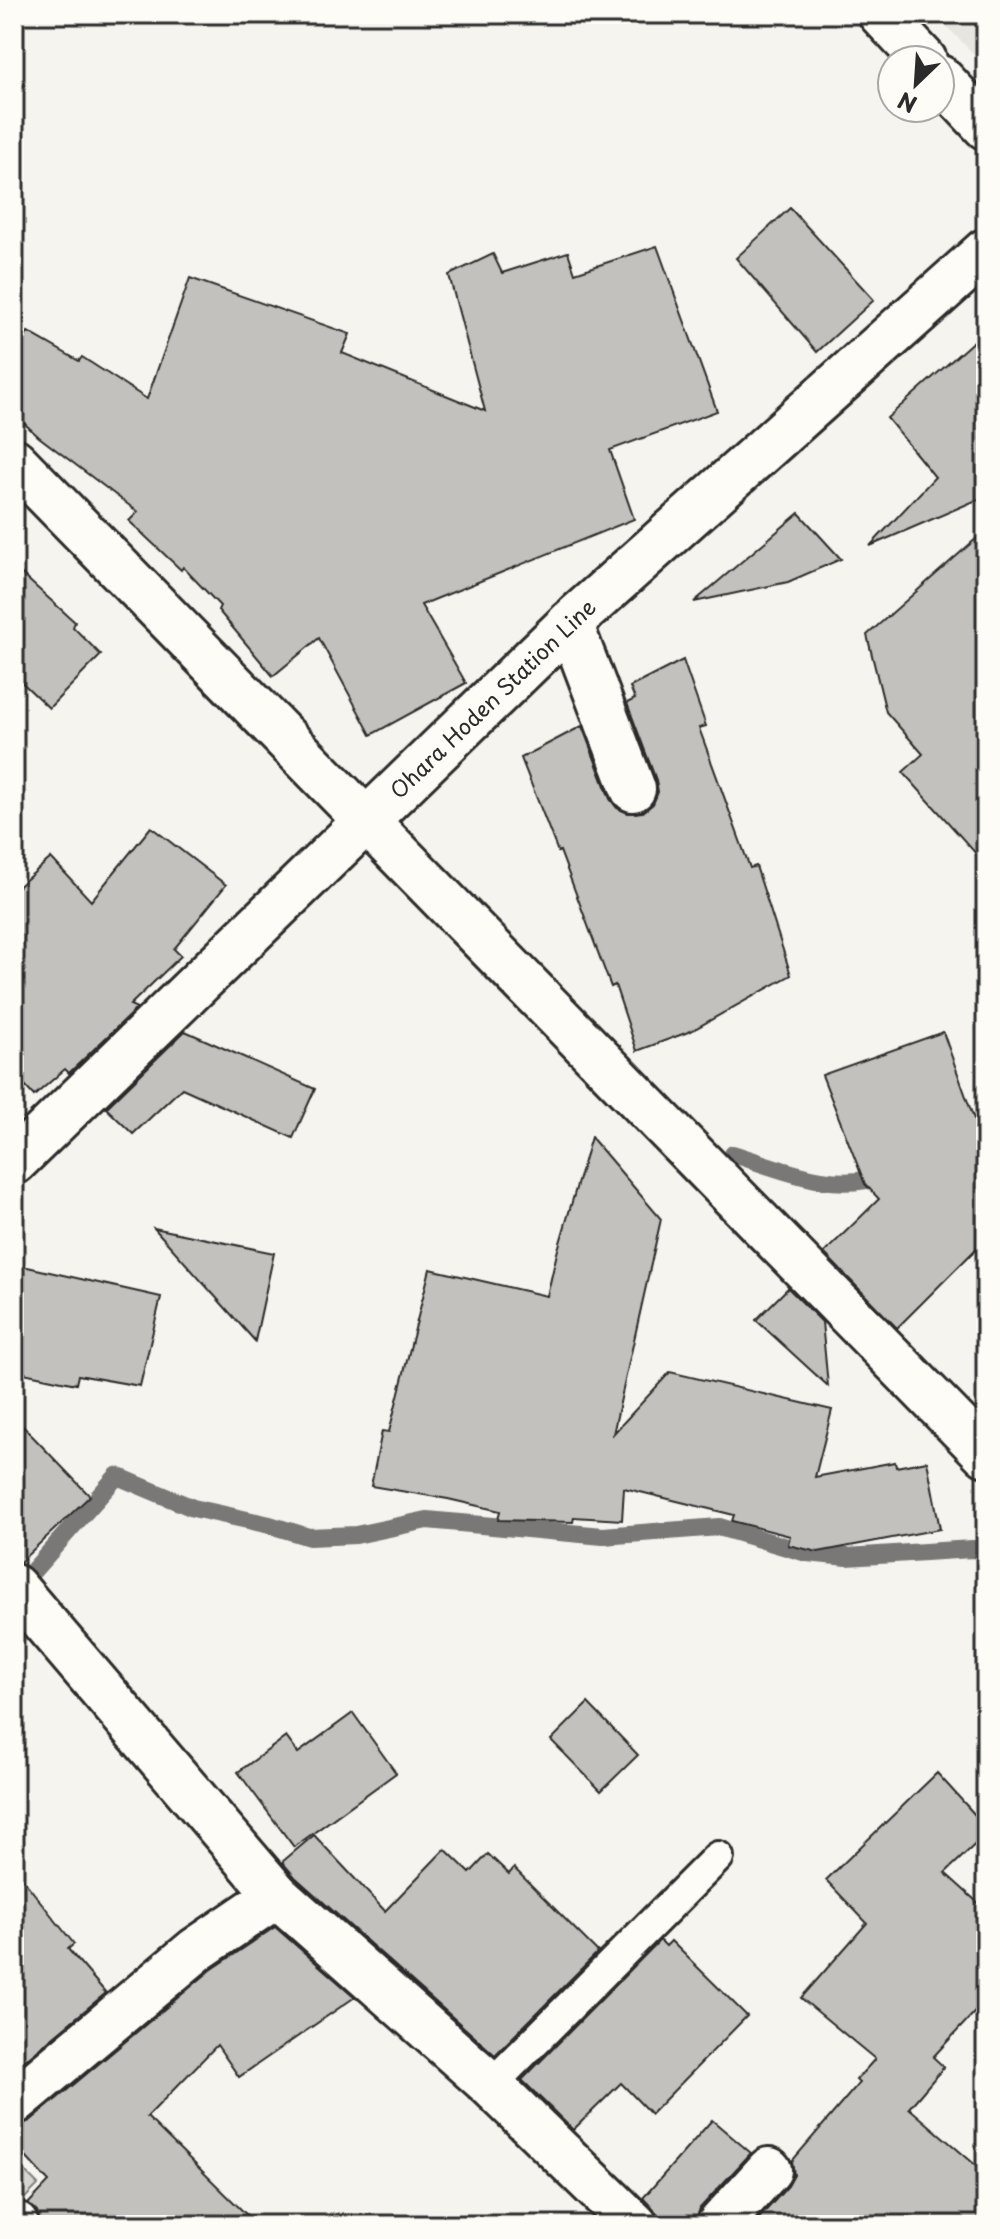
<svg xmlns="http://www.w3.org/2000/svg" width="1000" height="2239" font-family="'Playpen Sans',sans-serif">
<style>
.built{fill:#e6e5e0}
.green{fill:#d7d6d2;stroke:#81807e;stroke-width:2}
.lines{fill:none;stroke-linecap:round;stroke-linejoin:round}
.stream{stroke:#797877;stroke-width:18}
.building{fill:#c2c1be;stroke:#2b2b2b;stroke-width:2}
.service-casing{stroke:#2b2b2b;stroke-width:36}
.minor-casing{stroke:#2b2b2b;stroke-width:50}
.secondary-casing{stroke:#2b2b2b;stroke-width:50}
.service{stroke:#fdfcf7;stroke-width:30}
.minor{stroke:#fdfcf7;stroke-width:44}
.secondary{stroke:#fdfcf7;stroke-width:44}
.labels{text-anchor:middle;stroke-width:8;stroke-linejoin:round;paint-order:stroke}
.street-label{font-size:22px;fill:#2b2b2b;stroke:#fdfcf7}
</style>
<rect width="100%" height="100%" fill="#f5f4ef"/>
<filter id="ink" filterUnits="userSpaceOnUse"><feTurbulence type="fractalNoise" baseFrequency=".0125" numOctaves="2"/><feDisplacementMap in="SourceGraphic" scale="16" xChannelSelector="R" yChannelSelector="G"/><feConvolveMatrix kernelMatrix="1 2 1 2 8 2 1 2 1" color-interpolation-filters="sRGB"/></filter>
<g filter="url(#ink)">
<!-- built -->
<path class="built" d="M 934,14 L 986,14 L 986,66 Z"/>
<!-- green -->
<path class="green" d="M 14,2161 L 38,2185 L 14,2209 Z"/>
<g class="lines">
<!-- stream -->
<g class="stream">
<path d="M 957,1147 L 986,1136"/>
<path d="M 733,1154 C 782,1169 833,1194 885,1175"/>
<path d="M 32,1572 L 117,1476 L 193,1508 L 270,1525 L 309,1537 L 356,1535 L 427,1520 L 603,1536 L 719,1527 L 807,1553 L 847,1557 L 972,1549 L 986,1551"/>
</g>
</g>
<!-- building -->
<g class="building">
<path d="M 790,208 L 874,300 L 817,352 L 736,258 Z"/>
<path d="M 657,246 L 717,411 L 610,450 L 634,519 L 421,605 L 466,683 L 371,735 L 319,638 L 273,676 L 218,610 L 220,606 L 183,567 L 181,570 L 129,521 L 138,512 L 39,437 L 14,414 L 14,358 L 28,332 L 79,361 L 82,357 L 147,399 L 190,278 L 350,334 L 342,353 L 485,411 L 449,275 L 493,254 L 502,273 L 568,252 L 575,273 Z"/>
<path d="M 986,330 L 986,496 L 870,546 L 935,477 L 887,418 Z"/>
<path d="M 799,513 L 841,559 L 788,582 L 694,602 Z"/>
<path d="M 986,530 L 986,865 L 903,772 L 923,754 L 886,712 L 867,635 Z"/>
<path d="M 14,567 L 75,622 L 73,627 L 101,655 L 49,708 L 14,675 Z"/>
<path d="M 683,660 L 706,726 L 699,728 L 750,868 L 756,866 L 791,975 L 691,1031 L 637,1051 L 615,985 L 611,987 L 560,851 L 558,852 L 521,758 L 582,726 L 610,799 L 617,808 L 628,813 L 643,812 L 653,804 L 658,792 L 656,780 L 627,703 L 635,699 L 630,687 Z"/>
<path d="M 151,827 L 226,885 L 174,949 L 181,956 L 130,1005 L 137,1008 L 69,1073 L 65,1069 L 34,1096 L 14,1074 L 14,890 L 51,858 L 91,901 Z"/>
<path d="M 185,1031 L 315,1089 L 293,1138 L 182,1088 L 133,1134 L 106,1108 Z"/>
<path d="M 943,1032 L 986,1153 L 986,1239 L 897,1328 L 824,1253 L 879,1199 L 865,1184 L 822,1075 Z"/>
<path d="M 591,1137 L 661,1219 L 613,1434 L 670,1372 L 832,1410 L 815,1477 L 895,1462 L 896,1467 L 927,1461 L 940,1529 L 818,1552 L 788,1545 L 790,1536 L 732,1521 L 734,1515 L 624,1488 L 622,1520 L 574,1517 L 573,1522 L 498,1520 L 500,1511 L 448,1499 L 371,1486 L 382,1431 L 389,1432 L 430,1269 L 547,1296 L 557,1253 Z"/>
<path d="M 154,1228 L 274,1253 L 255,1341 Z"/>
<path d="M 14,1264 L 161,1297 L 140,1386 L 78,1375 L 76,1384 L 14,1371 Z"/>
<path d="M 788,1288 L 822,1322 L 828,1386 L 756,1320 Z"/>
<path d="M 14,1417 L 90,1496 L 19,1563 L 14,1563 Z"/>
<path d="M 588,1703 L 638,1755 L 601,1791 L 551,1740 Z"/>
<path d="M 353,1713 L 396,1773 L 294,1847 L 238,1772 L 286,1737 L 298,1753 Z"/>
<path d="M 937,1773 L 986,1827 L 986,1834 L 945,1873 L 986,1910 L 986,2000 L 933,2057 L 944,2067 L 909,2108 L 986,2174 L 986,2225 L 753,2225 L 788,2186 L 794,2175 L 792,2161 L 859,2083 L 856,2080 L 875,2059 L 801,1998 L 867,1923 L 826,1880 Z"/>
<path d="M 314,1835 L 385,1911 L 445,1849 L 470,1873 L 488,1854 L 509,1874 L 514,1868 L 598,1952 L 495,2055 L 295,1877 L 282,1862 Z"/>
<path d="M 14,1868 L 74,1944 L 68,1949 L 106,1993 L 14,2069 Z"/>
<path d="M 275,1927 L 355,1997 L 239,2077 L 217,2045 L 147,2117 L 257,2225 L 41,2225 L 37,2212 L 28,2204 L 49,2182 L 14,2144 L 14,2126 L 30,2121 L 211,1970 Z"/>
<path d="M 660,1940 L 666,1946 L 671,1941 L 747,2016 L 651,2114 L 621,2083 L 573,2130 L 522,2080 Z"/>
<path d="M 712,2120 L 751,2153 L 700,2208 L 695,2225 L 668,2225 L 643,2198 Z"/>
</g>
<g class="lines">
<!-- service casing -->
<g class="service-casing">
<path id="service" d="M 491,2085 L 718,1857"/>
</g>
<!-- minor casing -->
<g class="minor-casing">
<g id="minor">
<path d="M 881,14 L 924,60"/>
<path d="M 940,78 L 986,127"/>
<path d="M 14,461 L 986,1454"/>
<path d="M 570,623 L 633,789"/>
<path d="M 14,1587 L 277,1895 L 491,2085 L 635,2225"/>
<path d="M 14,2102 L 196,1950 L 277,1895"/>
<path d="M 14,2224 L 16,2225"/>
<path d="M 719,2225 L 769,2170"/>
</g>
</g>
<!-- secondary casing -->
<g class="secondary-casing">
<path id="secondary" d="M 14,1162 L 570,623 L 986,251"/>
</g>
<!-- service -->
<use href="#service" class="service"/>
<!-- minor -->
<use href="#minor" class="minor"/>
<!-- secondary -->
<use href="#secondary" class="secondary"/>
</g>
</g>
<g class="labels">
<!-- street labels -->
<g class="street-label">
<text transform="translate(493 699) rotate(-44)" y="8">Ohara Hoden Station Line</text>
</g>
</g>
<!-- margin -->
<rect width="1000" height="2239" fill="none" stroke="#fdfcf7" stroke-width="48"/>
<rect x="24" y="24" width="952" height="2191" fill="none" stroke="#2b2b2b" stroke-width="3" filter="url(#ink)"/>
<!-- north arrow -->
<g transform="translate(916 84) rotate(205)"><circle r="38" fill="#fdfcf7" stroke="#a9a8a5" stroke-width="2"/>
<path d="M0-6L14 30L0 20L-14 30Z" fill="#2b2b2b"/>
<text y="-12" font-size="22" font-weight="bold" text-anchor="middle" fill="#2b2b2b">N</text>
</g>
</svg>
